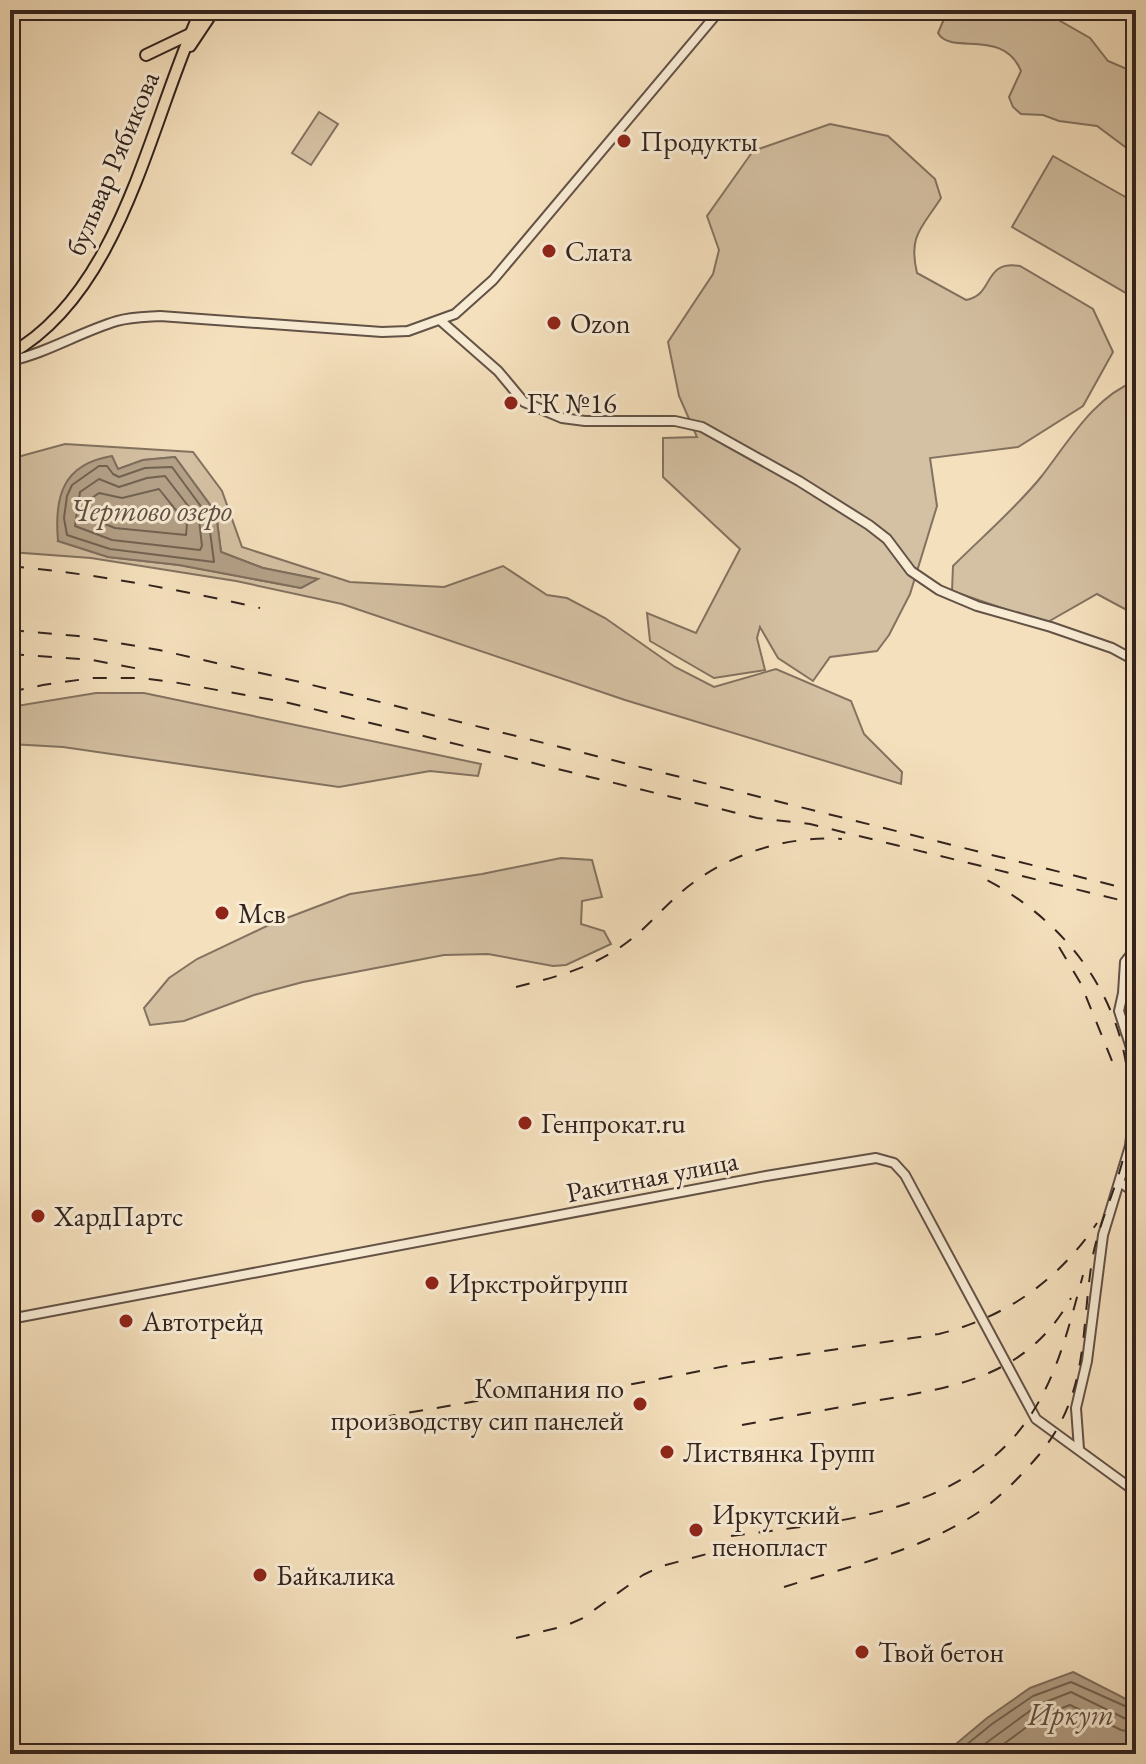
<svg xmlns="http://www.w3.org/2000/svg" width="1146" height="1764" font-family="'EB Garamond',serif">
<style>
.green{fill:#d4c0a2;stroke:#837260;stroke-width:2;fill-rule:evenodd}
.water{fill:#b3a087;stroke:#7f6e5d;stroke-width:2}
.lines{fill:none;stroke-linecap:round;stroke-linejoin:round}
.shore{stroke:#726252;stroke-width:2}
.minor-casing{stroke:#635246;stroke-width:12}
.major-casing{stroke:#32231e;stroke-width:14}
.minor{stroke:#f8ebd4;stroke-width:8}
.major{stroke:#f5e0bd;stroke-width:10}
.rail{stroke:#32231e;stroke-width:2;stroke-dasharray:14 14;stroke-linecap:butt}
.poi-dot{fill:#8f2418;stroke:#f8ebd4;stroke-width:3}
.labels{text-anchor:middle;stroke-width:6;stroke-linejoin:round;paint-order:stroke}
.poi-label{font-size:28px;fill:#32231e;stroke:#f8ebd4;text-anchor:start}
.street-label{font-size:28px;fill:#32231e;stroke:#f8ebd4}
.water-label{font-size:30px;font-style:italic;fill:#5f4f43;stroke:#f8ebd4}
</style>
<rect width="100%" height="100%" fill="#f5e0bd"/>
<filter id="stains"><feTurbulence type="fractalNoise" baseFrequency=".0025" numOctaves="4"/><feColorMatrix values="0 0 0 0 .2 0 0 0 0 .09 0 0 0 0 .02 0 0 0 .5 -.17"/></filter>
<radialGradient id="worn" r=".72"><stop offset=".6" stop-color="#630" stop-opacity="0"/><stop offset="1" stop-color="#630" stop-opacity=".3"/></radialGradient>
<!-- green -->
<g class="green">
<path d="M 956,10 L 1041,10 L 1090,38 L 1108,61 L 1136,73 L 1136,155 L 1097,126 L 1059,121 L 1043,115 L 1021,114 L 1013,107 L 1009,97 L 1021,71 C 1003,27 951,56 938,33 L 944,19 Z"/>
<path d="M 319,112 L 338,124 L 311,165 L 292,153 Z"/>
<path d="M 830,124 L 888,136 L 935,179 L 941,198 C 922,228 908,235 917,273 L 966,300 C 995,295 982,260 1020,266 L 1093,309 L 1113,352 L 1083,406 L 1018,447 L 930,458 L 937,506 L 910,594 L 889,635 L 877,651 L 830,657 L 813,681 L 778,658 L 760,627 L 757,638 L 765,670 L 714,678 L 650,641 L 647,613 L 696,633 L 740,549 L 663,477 L 663,438 L 697,437 L 679,396 L 668,342 L 713,274 L 719,250 L 707,216 L 753,151 Z"/>
<path d="M 1053,156 L 1136,203 L 1136,275 L 1126,293 L 1012,227 Z"/>
<path d="M 1136,381 L 1136,615 L 1097,594 L 1046,623 L 952,591 L 953,566 C 982,537 1015,509 1041,477 C 1067,444 1094,396 1136,381 Z"/>
<path d="M 65,444 L 193,452 L 222,491 L 242,547 L 350,582 L 444,587 L 503,566 L 547,595 L 567,598 L 605,618 L 675,667 L 714,687 L 776,669 L 851,701 L 864,734 L 902,772 L 901,784 L 625,700 L 342,604 L 236,581 L 91,558 L 10,552 L 10,459 ZM 175,457 L 216,513 L 221,552 L 263,568 L 317,579 L 301,588 L 179,565 L 108,557 L 58,541 L 118,469 L 143,460 Z"/>
<path d="M 96,693 L 144,693 L 481,764 L 478,776 L 430,771 L 339,787 L 63,747 L 10,744 L 10,707 Z"/>
<path d="M 561,858 L 592,860 L 602,897 L 582,901 L 581,924 L 604,931 L 611,944 L 566,965 L 553,966 L 488,954 L 444,955 L 303,982 L 254,995 L 184,1021 L 150,1025 L 144,1008 L 169,978 L 197,959 L 271,924 L 350,894 L 482,874 Z"/>
</g>
<!-- water -->
<g class="water">
<path d="M 112,456 L 118,469 L 143,460 L 175,457 L 216,513 L 221,552 L 263,568 L 318,579 L 301,588 L 179,565 L 108,557 L 58,541 C 54,496 63,464 112,456 Z"/>
<path d="M 1073,1672 L 1136,1704 L 1136,1754 L 944,1754 L 987,1718 L 1030,1688 Z"/>
</g>
<g class="lines">
<!-- shore -->
<g class="shore">
<path d="M 107,466 L 113,474 L 119,477 L 145,468 L 172,467 L 208,516 L 214,562 L 110,549 L 67,535 L 64,518 L 67,496 L 72,485 L 99,466 Z"/>
<path d="M 165,476 L 199,520 L 202,546 L 200,550 L 112,540 L 75,526 L 80,492 L 99,479 L 119,487 L 147,478 Z"/>
<path d="M 159,489 L 187,524 L 186,535 L 115,528 L 87,517 L 89,500 L 99,493 L 122,498 Z"/>
<path d="M 955,1754 L 992,1724 L 1033,1696 L 1071,1682 L 1136,1711"/>
<path d="M 971,1754 L 1038,1705 L 1071,1692 L 1126,1719 L 1136,1721"/>
<path d="M 990,1754 L 1043,1715 L 1070,1705 L 1121,1730 L 1136,1733"/>
</g>
<!-- minor casing -->
<g class="minor-casing">
<g id="minor">
<path d="M 441,321 L 498,371 L 524,402 L 562,418 L 585,421 L 675,421 L 702,427 L 799,481 L 869,525 L 887,539 L 911,571 L 939,590 L 977,606 L 1051,627 L 1112,648 L 1136,661"/>
<path d="M 10,361 C 47,353 80,332 117,321 C 131,317 146,317 160,316 L 382,332 L 408,331 L 455,314 L 493,280 L 720,10"/>
<path d="M 1121,1183 L 1136,1193"/>
<path d="M 10,1319 L 766,1176 L 876,1158 L 894,1163 L 905,1175 L 1036,1419 L 1136,1492"/>
<path d="M 1079,1449 L 1076,1408 L 1087,1361 L 1103,1235 L 1130,1146 L 1135,1102 L 1132,1051 L 1119,1011 L 1123,993 L 1125,962 L 1136,948"/>
</g>
</g>
<!-- major casing -->
<g class="major-casing">
<g id="major">
<path d="M 190,46 L 214,10"/>
<path d="M 146,55 L 190,34"/>
<path d="M 10,354 C 123,291 150,119 201,10"/>
</g>
</g>
<!-- minor -->
<use href="#minor" class="minor"/>
<!-- major -->
<use href="#major" class="major"/>
<!-- rail -->
<g class="rail">
<path d="M 10,566 C 95,574 177,589 260,608"/>
<path d="M 10,630 L 78,636 L 159,650 L 300,682 L 1136,891"/>
<path d="M 10,654 L 92,660 L 145,670"/>
<path d="M 10,692 L 43,685 L 92,678 L 140,678 L 173,682 L 289,703 L 757,818 L 810,824 L 1136,904"/>
<path d="M 1059,947 L 1081,984 L 1116,1071"/>
<path d="M 516,987 C 552,978 588,969 619,948 C 641,934 659,912 678,895 C 721,856 785,835 842,839"/>
<path d="M 354,1422 L 495,1398 L 607,1389 L 731,1365 L 939,1334 C 1006,1317 1058,1281 1097,1223"/>
<path d="M 742,1425 C 786,1417 830,1409 874,1401 C 956,1387 1027,1377 1071,1298"/>
<path d="M 731,1536 C 837,1522 968,1513 1032,1413 C 1059,1371 1070,1322 1083,1275"/>
<path d="M 784,1587 C 846,1567 915,1552 971,1517 C 996,1502 1019,1478 1038,1456 C 1091,1393 1080,1329 1093,1255 C 1101,1215 1122,1178 1127,1138 C 1143,1023 1078,923 975,874"/>
<path d="M 516,1638 L 565,1626 L 583,1618 L 643,1575 L 662,1566 L 748,1543"/>
</g>
</g>
<!-- markers -->
<g class="poi-dot">
<circle cx="624" cy="141" r="8"/>
<circle cx="549" cy="251" r="8"/>
<circle cx="554" cy="323" r="8"/>
<circle cx="511" cy="403" r="8"/>
<circle cx="222" cy="913" r="8"/>
<circle cx="525" cy="1123" r="8"/>
<circle cx="38" cy="1216" r="8"/>
<circle cx="432" cy="1283" r="8"/>
<circle cx="126" cy="1321" r="8"/>
<circle cx="640" cy="1404" r="8"/>
<circle cx="667" cy="1452" r="8"/>
<circle cx="696" cy="1530" r="8"/>
<circle cx="260" cy="1575" r="8"/>
<circle cx="862" cy="1652" r="8"/>
</g>
<g class="labels">
<!-- poi labels -->
<g class="poi-label">
<text x="640" y="151">Продукты</text>
<text x="565" y="261">Слата</text>
<text x="570" y="333">Ozon</text>
<text x="527" y="413">ГК №16</text>
<text x="238" y="923">Мсв</text>
<text x="541" y="1133">Генпрокат.ru</text>
<text x="54" y="1226">ХардПартс</text>
<text x="448" y="1293">Иркстройгрупп</text>
<text x="142" y="1331">Автотрейд</text>
<text x="624" y="1398" text-anchor="end">Компания по<tspan x="624" dy="32">производству сип панелей</tspan></text>
<text x="683" y="1462">Листвянка Групп</text>
<text x="712" y="1524">Иркутский<tspan x="712" dy="32">пенопласт</tspan></text>
<text x="276" y="1585">Байкалика</text>
<text x="878" y="1662">Твой бетон</text>
</g>
<!-- street labels -->
<g class="street-label">
<text transform="translate(112 163) rotate(-67)" y="10">бульвар Рябикова</text>
<text transform="translate(652 1176) rotate(-11)" y="10">Ракитная улица</text>
</g>
<!-- water labels -->
<g class="water-label">
<text x="151" y="521">Чертово озеро</text>
<text x="1071" y="1725">Иркут</text>
</g>
</g>
<!-- margin -->
<rect width="1146" height="1764" fill="none" stroke="#f5e0bd" stroke-width="40"/>
<rect x="12" y="12" width="1122" height="1740" fill="none" stroke="#32231e" stroke-width="4"/>
<rect x="20" y="20" width="1106" height="1724" fill="none" stroke="#32231e" stroke-width="2"/>
<rect width="100%" height="100%" filter="url(#stains)"/>
<rect width="100%" height="100%" fill="url(#worn)"/>
</svg>
